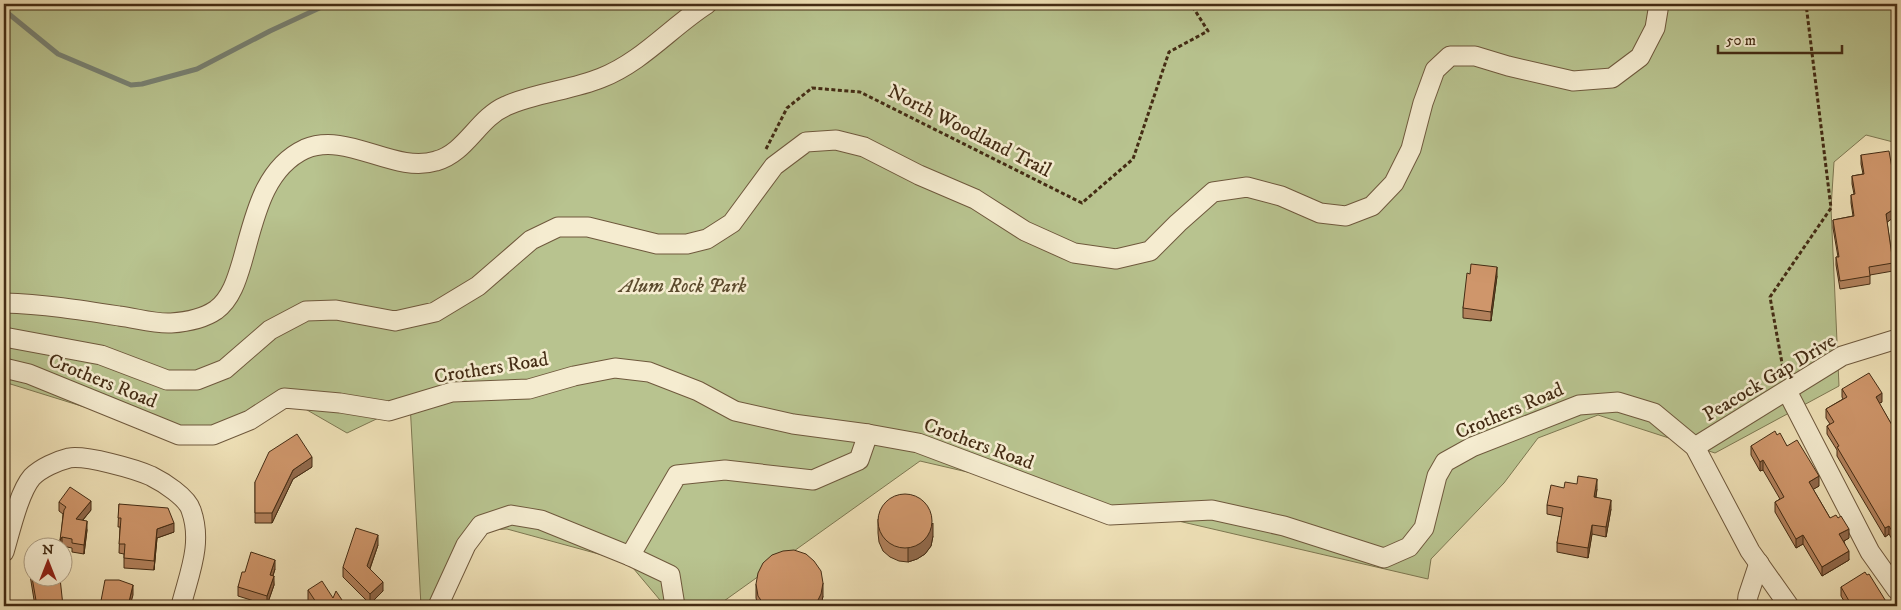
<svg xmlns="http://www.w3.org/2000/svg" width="1901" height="610" font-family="'IM FELL DW Pica',serif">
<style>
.green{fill:#b8c38f;stroke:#7e7852}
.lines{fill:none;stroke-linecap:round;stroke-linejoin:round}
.stream{stroke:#788274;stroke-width:5}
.minor-casing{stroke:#6f593d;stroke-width:21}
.path{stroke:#442c14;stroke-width:3;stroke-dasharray:4 2.5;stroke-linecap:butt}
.minor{stroke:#f5ecd0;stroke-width:19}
.wall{fill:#b2815c;stroke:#442c14}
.shaded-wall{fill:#91694b;stroke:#442c14}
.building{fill:#cf966b;stroke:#442c14}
.labels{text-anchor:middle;stroke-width:5;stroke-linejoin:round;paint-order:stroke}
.street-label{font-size:20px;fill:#442c14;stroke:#f5ecd0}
.park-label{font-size:20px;font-style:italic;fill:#5b4a2d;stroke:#f5ecd0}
</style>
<rect width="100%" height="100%" fill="#efe1b7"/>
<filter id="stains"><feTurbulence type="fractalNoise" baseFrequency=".004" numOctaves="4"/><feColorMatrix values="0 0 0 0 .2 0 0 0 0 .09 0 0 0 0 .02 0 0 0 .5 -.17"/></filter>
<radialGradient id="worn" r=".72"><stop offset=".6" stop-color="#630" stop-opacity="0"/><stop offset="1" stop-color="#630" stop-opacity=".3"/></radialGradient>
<!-- green -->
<path class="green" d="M 4,4 L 1897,4 L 1897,143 L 1866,135 L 1834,162 L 1831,208 L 1839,386 L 1715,453 L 1598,415 L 1538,438 L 1504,483 L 1431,559 L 1428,579 L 920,461 L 717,606 L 665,606 L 628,562 L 507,529 L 486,530 L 441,606 L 421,606 L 410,403 L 347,433 L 288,399 L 215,438 L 165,432 L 4,382 Z"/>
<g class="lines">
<!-- stream -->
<path class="stream" d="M 4,10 L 58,54 L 131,85 L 142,84 L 197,69 L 270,31 L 328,4"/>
<!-- minor casing -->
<g class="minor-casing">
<g id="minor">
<path d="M 4,303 C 43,304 81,310 119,316 C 136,318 154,324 171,323 C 186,322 203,319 216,310 C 231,299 237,279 242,262 C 254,221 262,169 305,149 C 347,131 394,174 436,161 C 466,153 478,118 506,106 C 534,93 572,90 601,78 C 642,62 671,27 707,4"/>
<path d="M 4,337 L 101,355 L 167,380 L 197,380 L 225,369 L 270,330 L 306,311 L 336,310 L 395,321 L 435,312 L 478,286 L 531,240 L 558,227 L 588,227 L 657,244 L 687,244 L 707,239 L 732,223 L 774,166 L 806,142 L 836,140 L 864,147 L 919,175 L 975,199 L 1025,231 L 1074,253 L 1116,259 L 1150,251 L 1178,223 L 1213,192 L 1247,187 L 1281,196 L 1320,213 L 1346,216 L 1372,206 L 1394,183 L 1411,149 L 1423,103 L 1435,70 L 1450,56 L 1475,56 L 1508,66 L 1573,81 L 1612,78 L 1640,57 L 1655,28 L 1659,4"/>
<path d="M 4,368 L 29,374 L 179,435 L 213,435 L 250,420 L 284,398 L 340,403 L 389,411 L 452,392 L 529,389 L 574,376 L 615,368 L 649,372 L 698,391 L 735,411 L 793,424 L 868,434 L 918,443 L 1110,515 L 1212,510 L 1284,526 L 1384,558 L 1409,547 L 1424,528 L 1437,476 L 1445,462 L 1472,447 L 1579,405 L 1618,402 L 1654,413 L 1695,447 L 1750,551 L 1789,606"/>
<path d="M 1787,391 L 1870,552 L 1897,590"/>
<path d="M 1695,447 L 1842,356 L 1897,339"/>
<path d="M 4,552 C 10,532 19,492 32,477 C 41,468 57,461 69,458 C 86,455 135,469 151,476 C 163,482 187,497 191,510 C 203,543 189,574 181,606"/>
<path d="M 630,556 L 677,475 L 725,470 L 813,480 L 859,460 L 868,434"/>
<path d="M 438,606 L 466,545 L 481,525 L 511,515 L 541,520 L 630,556 L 670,575 L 675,606"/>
<path d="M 1747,606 L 1748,596 L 1759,563"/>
</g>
</g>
<!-- path -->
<g class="path">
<path d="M 766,149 L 787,108 L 812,88 L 860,92 L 1082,203 L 1133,159 L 1169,52 L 1208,31 L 1191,4"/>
<path d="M 1784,374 L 1770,297 L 1831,208 L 1806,4"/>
</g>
<!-- minor -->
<use href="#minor" class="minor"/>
</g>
<!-- wall -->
<g class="wall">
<path d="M 1861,155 L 1897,215 L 1887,222 L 1893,263 L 1893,271 L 1870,275 L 1870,284 L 1840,289 L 1836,265 L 1836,257 L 1838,257 L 1833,228 L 1833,220 L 1853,216 L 1851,203 L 1851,195 L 1854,194 L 1852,184 L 1852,176 L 1863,174 L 1861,164 Z"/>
<path d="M 1470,274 L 1497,276 L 1491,321 L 1463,318 L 1463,308 Z"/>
<path d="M 1842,389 L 1882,402 L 1879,403 L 1897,434 L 1897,548 L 1889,534 L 1885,537 L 1837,456 L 1837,450 L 1827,434 L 1827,426 L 1830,424 L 1826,418 L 1826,409 L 1843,399 L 1842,397 Z"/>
<path d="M 1777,435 L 1787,446 L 1819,486 L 1813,489 L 1830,518 L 1849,538 L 1844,541 L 1849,560 L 1822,576 L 1803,544 L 1796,548 L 1775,512 L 1775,502 L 1780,499 L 1763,470 L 1760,471 L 1751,455 L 1751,446 Z"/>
<path d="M 312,467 L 293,479 L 272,523 L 255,523 L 255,482 Z"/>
<path d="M 1597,489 L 1596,497 L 1611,509 L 1606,537 L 1592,534 L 1588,558 L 1557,552 L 1557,543 L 1562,517 L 1547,514 L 1547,505 Z"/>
<path d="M 59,502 L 91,510 L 83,520 L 87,530 L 84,554 L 72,552 L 72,548 L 62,546 L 60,548 L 63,514 L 59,511 Z"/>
<path d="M 119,504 L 174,532 L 157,538 L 154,570 L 124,568 L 124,554 L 119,553 L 120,527 L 118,527 Z"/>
<path d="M 878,519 L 933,536 L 931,546 L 925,554 L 917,559 L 908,562 L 899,561 L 890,557 L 883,551 L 879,542 L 878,533 Z"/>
<path d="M 378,545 L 370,569 L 383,591 L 370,604 L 343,577 L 343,567 Z"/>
<path d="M 30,566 L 63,606 L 35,606 L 30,575 Z"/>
<path d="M 275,569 L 273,576 L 274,585 L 267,605 L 238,596 L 238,587 L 245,572 Z"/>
<path d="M 756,584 L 823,596 L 821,606 L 758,606 L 756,598 Z"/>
<path d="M 1841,587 L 1897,606 L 1847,606 L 1841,596 Z"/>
<path d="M 308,590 L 333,598 L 311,605 L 308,600 Z"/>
</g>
<!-- shaded-wall -->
<g class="shaded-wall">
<path d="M 1897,207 L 1897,215 L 1886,223 L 1886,214 Z"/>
<path d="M 1497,267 L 1497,276 L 1491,321 L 1491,312 Z"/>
<path d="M 1882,393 L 1882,402 L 1876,405 L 1876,397 Z"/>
<path d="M 312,457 L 312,467 L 293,479 L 272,523 L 272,513 L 293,470 Z"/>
<path d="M 1763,460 L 1763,470 L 1760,471 L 1760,462 Z"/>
<path d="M 1819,476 L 1819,486 L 1809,492 L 1809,482 Z"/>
<path d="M 1597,479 L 1597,489 L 1594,506 L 1594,497 Z"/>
<path d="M 1611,500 L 1611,509 L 1606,537 L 1606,527 Z"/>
<path d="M 91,501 L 91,510 L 76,528 L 76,519 Z"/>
<path d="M 87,521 L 87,530 L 84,554 L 84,545 Z"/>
<path d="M 174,523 L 174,532 L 157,538 L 154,570 L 157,529 Z"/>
<path d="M 933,523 L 933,536 L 931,546 L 925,554 L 917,559 L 908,562 L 908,548 Z"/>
<path d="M 1592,525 L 1592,534 L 1588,558 L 1588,548 Z"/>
<path d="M 1889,526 L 1889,534 L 1885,537 L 1885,528 Z"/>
<path d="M 1849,529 L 1849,538 L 1839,544 L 1839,534 Z"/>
<path d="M 378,535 L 378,545 L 367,576 L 367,566 Z"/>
<path d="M 1803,535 L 1803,544 L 1796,548 L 1796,539 Z"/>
<path d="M 62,537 L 62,546 L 61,548 L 60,548 L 60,540 Z"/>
<path d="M 1849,551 L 1849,560 L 1822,576 L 1822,567 Z"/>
<path d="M 275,560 L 275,569 L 270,584 L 270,575 Z"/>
<path d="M 274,576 L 274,585 L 267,605 L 267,596 Z"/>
<path d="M 383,582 L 383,591 L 370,604 L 370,594 Z"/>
<path d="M 823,583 L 823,596 L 821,606 L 813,606 Z"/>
<path d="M 133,585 L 133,595 L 130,606 L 128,606 Z"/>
</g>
<!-- building -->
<g class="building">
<path d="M 1889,151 L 1895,185 L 1897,184 L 1897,207 L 1886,214 L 1893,263 L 1869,267 L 1870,276 L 1840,281 L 1836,257 L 1839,257 L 1833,220 L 1854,216 L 1851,195 L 1855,194 L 1852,176 L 1864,174 L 1861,155 Z"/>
<path d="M 1471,264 L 1497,267 L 1491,312 L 1463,308 L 1467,273 L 1470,274 Z"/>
<path d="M 1869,373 L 1882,393 L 1876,397 L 1897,434 L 1897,539 L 1889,526 L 1885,528 L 1837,447 L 1839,446 L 1827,426 L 1834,422 L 1826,409 L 1847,397 L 1842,389 Z"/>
<path d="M 1775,431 L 1777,435 L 1780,433 L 1787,446 L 1797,440 L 1819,476 L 1809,482 L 1830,518 L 1836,515 L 1838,518 L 1841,516 L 1849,529 L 1839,534 L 1849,551 L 1822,567 L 1803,535 L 1796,539 L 1775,502 L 1784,497 L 1763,460 L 1760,462 L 1751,446 Z"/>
<path d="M 297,434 L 312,457 L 293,470 L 272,513 L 255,513 L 255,482 L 269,452 Z"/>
<path d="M 1578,476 L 1597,479 L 1594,497 L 1611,500 L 1606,527 L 1592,525 L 1588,548 L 1557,543 L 1563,508 L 1547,505 L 1551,485 L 1564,488 L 1565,482 L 1577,484 Z"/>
<path d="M 70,487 L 91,501 L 76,519 L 87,521 L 84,545 L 72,543 L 72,539 L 62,537 L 60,540 L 64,510 L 66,507 L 59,502 Z"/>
<circle cx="905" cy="521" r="27"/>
<path d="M 119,504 L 168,508 L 174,523 L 157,529 L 154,561 L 124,558 L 125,544 L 119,544 L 121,518 L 118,518 Z"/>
<path d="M 356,528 L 378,535 L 367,566 L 383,582 L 370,594 L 343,567 Z"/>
<path d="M 794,550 L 806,554 L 814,561 L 821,571 L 823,583 L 821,594 L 816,604 L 813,606 L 765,606 L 758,596 L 756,584 L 758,573 L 763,563 L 772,555 L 783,551 Z"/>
<path d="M 251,552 L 275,560 L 270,575 L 274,576 L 267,596 L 238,587 L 242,572 L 245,572 Z"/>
<path d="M 30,566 L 32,566 L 32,578 L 60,578 L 63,606 L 37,606 Z"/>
<path d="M 1865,572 L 1867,575 L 1869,574 L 1887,603 L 1896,598 L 1897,600 L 1897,606 L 1852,606 L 1841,587 Z"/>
<path d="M 105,580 L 119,580 L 133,585 L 128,606 L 100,606 Z"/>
<path d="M 322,581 L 333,598 L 336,591 L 346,606 L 309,606 L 316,602 L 308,590 Z"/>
</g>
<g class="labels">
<!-- street labels -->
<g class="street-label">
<text transform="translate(970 130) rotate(27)" y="7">North Woodland Trail</text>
<text transform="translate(491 367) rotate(-9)" y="7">Crothers Road</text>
<text transform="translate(1769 377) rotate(-31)" y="7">Peacock Gap Drive</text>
<text transform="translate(103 380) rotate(22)" y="7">Crothers Road</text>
<text transform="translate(1509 410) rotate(-23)" y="7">Crothers Road</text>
<text transform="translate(979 443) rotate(20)" y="7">Crothers Road</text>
</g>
<!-- park labels -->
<g class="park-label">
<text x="683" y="292">Alum Rock Park</text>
</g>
</g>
<!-- margin -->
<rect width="1901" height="610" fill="none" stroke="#efe1b7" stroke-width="20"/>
<rect x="5" y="5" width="1891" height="600" fill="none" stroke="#442c14" stroke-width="2.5"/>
<rect x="10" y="10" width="1881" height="590" fill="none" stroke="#442c14"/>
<!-- north arrow -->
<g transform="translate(48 562)"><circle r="24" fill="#f5ecd0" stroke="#ae9f85"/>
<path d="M0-4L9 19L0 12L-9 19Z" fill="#8f2418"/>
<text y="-8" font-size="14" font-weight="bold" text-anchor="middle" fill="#442c14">N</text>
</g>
<!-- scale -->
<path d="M1718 45v8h124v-8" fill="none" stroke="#442c14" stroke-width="2.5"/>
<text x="1726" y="45" font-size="15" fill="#442c14" stroke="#f5ecd0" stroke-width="4" paint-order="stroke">50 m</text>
<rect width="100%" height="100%" filter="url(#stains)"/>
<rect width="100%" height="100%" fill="url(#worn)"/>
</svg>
